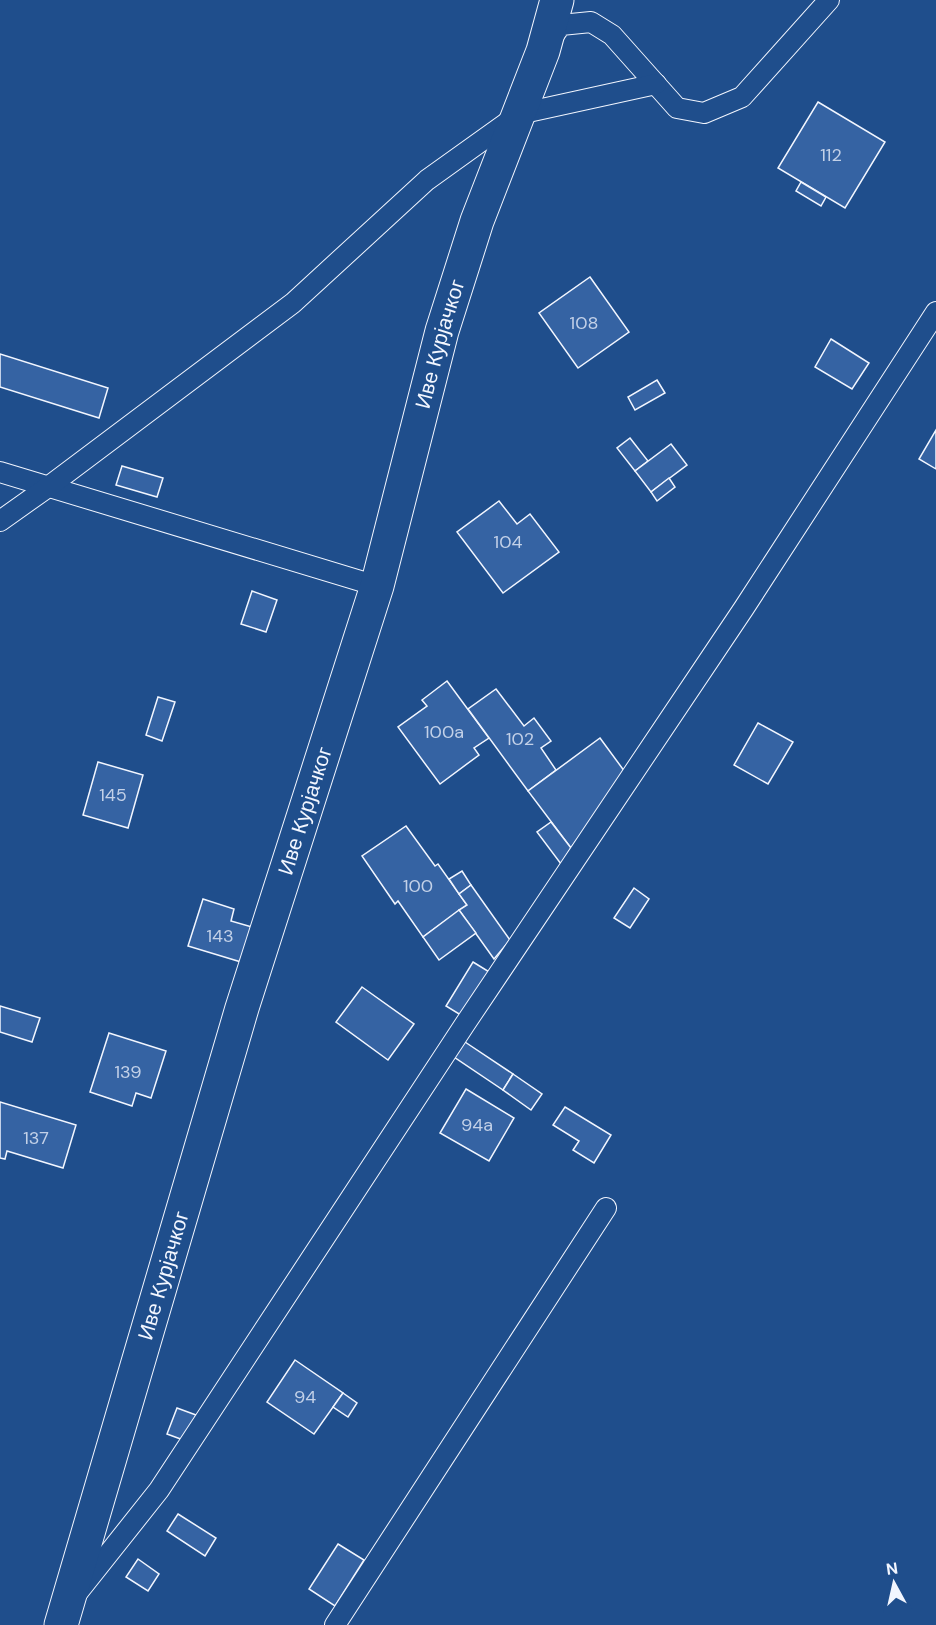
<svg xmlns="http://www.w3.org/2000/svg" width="936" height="1625" font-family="'DM Sans',sans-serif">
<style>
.building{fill:#3563a3;stroke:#f2f6ff;stroke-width:1.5}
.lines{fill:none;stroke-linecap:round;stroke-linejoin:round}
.lane-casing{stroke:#f2f6ff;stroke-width:22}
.street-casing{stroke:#f2f6ff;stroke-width:35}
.lane{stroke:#1f4e8c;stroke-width:20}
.street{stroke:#1f4e8c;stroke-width:33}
.labels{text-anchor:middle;stroke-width:4.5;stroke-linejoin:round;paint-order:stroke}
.number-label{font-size:18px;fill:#c3d1e8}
.street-label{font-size:21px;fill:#f2f6ff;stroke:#1f4e8c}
</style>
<rect width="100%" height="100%" fill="#1f4e8c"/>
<!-- building -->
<g class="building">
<path d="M 818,102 L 885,142 L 845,208 L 778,168 Z"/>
<path d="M 801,182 L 826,197 L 821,206 L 796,191 Z"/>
<path d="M 590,277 L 629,332 L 578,368 L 539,313 Z"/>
<path d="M 831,339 L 869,363 L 852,389 L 815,367 Z"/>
<path d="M 0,354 L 108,388 L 99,418 L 0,387 Z"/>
<path d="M 657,380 L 665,393 L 635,410 L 628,397 Z"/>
<path d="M 936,430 L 936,469 L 919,459 Z"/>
<path d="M 630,438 L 648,461 L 635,471 L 617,448 Z"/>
<path d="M 671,444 L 687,465 L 651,492 L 635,471 Z"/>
<path d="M 122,466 L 163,478 L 157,497 L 116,485 Z"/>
<path d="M 669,478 L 675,487 L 657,501 L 651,492 Z"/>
<path d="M 499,501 L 517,524 L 530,514 L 559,552 L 503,593 L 457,532 Z"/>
<path d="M 252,591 L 277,600 L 266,632 L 241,624 Z"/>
<path d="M 447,681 L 489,738 L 474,748 L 479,755 L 440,784 L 398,727 L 427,706 L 422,700 Z"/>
<path d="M 496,689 L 524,726 L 534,718 L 551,741 L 541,748 L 556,770 L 528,791 L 468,709 Z"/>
<path d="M 158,697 L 175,702 L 162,741 L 146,735 Z"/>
<path d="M 758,723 L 793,742 L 768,784 L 734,765 Z"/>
<path d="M 600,738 L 625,772 L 571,848 L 528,791 Z"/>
<path d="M 98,762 L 143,775 L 128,828 L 83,815 Z"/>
<path d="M 551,822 L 571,848 L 561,864 L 537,832 Z"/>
<path d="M 406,826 L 435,866 L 438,864 L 467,905 L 423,937 L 398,901 L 395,904 L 362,856 Z"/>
<path d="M 462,871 L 471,885 L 459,894 L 449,879 Z"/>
<path d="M 471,885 L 510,940 L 494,959 L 459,910 L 467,905 L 459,894 Z"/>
<path d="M 634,888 L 649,899 L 630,928 L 614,918 Z"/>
<path d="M 203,899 L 234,909 L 231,921 L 252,927 L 241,962 L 188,946 Z"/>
<path d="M 459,910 L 476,933 L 439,960 L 423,937 Z"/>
<path d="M 473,962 L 491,973 L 464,1017 L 446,1006 Z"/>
<path d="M 362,987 L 414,1024 L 388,1060 L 336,1022 Z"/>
<path d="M 0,1006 L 40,1018 L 32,1042 L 0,1032 Z"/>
<path d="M 109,1033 L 166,1051 L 151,1098 L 136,1093 L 132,1106 L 90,1092 Z"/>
<path d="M 465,1042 L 513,1074 L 503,1090 L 454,1057 Z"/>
<path d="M 513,1074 L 542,1094 L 531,1110 L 503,1090 Z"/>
<path d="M 466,1089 L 514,1118 L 489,1161 L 440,1133 Z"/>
<path d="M 0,1102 L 76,1125 L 63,1168 L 7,1151 L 5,1159 L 0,1158 Z"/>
<path d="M 565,1107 L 611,1135 L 594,1163 L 573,1150 L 579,1141 L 553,1125 Z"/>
<path d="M 295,1360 L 343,1393 L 314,1434 L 267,1402 Z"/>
<path d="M 343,1393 L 357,1403 L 348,1417 L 333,1407 Z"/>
<path d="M 177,1408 L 196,1415 L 186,1441 L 167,1434 Z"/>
<path d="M 178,1514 L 216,1538 L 205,1556 L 167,1531 Z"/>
<path d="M 338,1544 L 364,1560 L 335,1606 L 309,1589 Z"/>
<path d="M 138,1559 L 159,1574 L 148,1591 L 126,1577 Z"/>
</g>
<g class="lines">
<!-- lane casing -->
<g class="lane-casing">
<g id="lane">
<path d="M 551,39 L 561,25 L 591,22 L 612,35 L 677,108 L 704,113 L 742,97 L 829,0"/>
<path d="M 0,472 L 377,586"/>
<path d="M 0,521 L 48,487 L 293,303 L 427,180 L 519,114 L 656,84"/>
<path d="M 78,1592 L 159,1490 L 465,1024 L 744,608 L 936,312"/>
<path d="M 335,1625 L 606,1208"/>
</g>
</g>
<!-- street casing -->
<g class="street-casing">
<g id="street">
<path id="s1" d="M 61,1625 L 242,1008 L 377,586 L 442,331 L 477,221 L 543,51 L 557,0"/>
</g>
</g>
<!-- lane -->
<use href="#lane" class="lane"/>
<!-- street -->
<use href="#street" class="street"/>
</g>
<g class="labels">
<!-- number labels -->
<g class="number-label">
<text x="831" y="161">112</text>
<text x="584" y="329">108</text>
<text x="508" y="548">104</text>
<text x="444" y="738">100a</text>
<text x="520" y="745">102</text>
<text x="113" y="801">145</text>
<text x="418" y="892">100</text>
<text x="220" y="942">143</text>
<text x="128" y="1078">139</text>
<text x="477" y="1131">94a</text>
<text x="36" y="1144">137</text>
<text x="305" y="1403">94</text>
</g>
<!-- street labels -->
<g class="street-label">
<text dy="7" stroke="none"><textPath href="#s1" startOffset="1336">Иве Курјачког</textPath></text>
<text dy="7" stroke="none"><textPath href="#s1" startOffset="850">Иве Курјачког</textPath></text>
<text dy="7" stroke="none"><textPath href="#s1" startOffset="364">Иве Курјачког</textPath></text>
</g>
</g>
<!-- north arrow -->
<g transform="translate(894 1583) rotate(352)" stroke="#1f4e8c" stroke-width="4.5" paint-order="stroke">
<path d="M0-4.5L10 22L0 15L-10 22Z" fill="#f2f6ff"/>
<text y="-9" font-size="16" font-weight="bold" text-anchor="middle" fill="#f2f6ff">N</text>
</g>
</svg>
